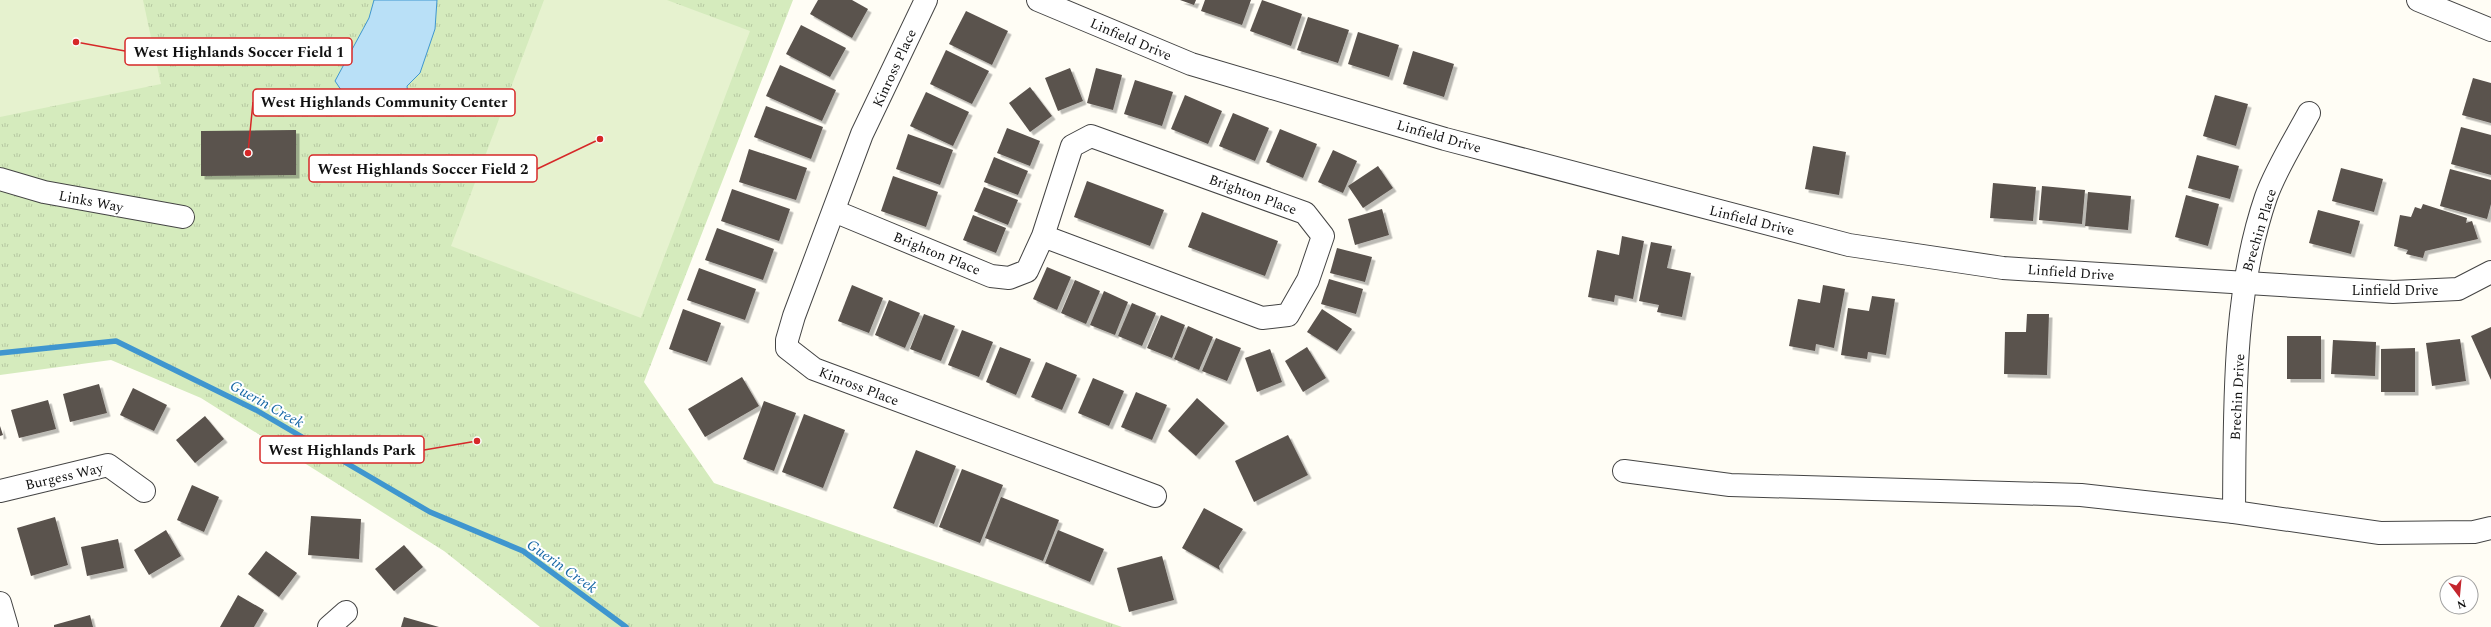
<svg xmlns="http://www.w3.org/2000/svg" width="2491" height="627" font-family="Spectral,serif">
<style>
.grass{fill:url(#grass-tufts)}
.pitch{fill:#e6f2cf}
.water{fill:#b9e0f7;stroke:#3f96cf}
.lines{fill:none;stroke-linecap:round;stroke-linejoin:round}
.stream{stroke:#3f96cf;stroke-width:5.5}
.building{fill:#5a524d;filter:url(#shadow)}
.minor-casing{stroke:#444;stroke-width:24}
.tertiary-casing{stroke:#444;stroke-width:24}
.minor{stroke:#fff;stroke-width:22}
.tertiary{stroke:#fff;stroke-width:22}
.labels{text-anchor:middle;stroke-width:4;stroke-linejoin:round;paint-order:stroke}
.street-label{font-size:14px;fill:#111;stroke:#fff}
.water-label{font-size:15px;font-style:italic;fill:#1768a6;stroke:#fff}
.leader{fill:none;stroke:#d62828;stroke-width:1.5}
.callout-dot{fill:#d62828;stroke:#fff;stroke-width:1.5}
.callout{fill:#fff;stroke:#d62828;stroke-width:1.5}
.callout-label{font-size:15px;text-anchor:middle;font-weight:bold;fill:#111}
</style>
<defs>
<pattern id="grass-tufts" width="24" height="20" patternUnits="userSpaceOnUse"><rect width="24" height="20" fill="#d5ebbd"/><path d="M3 7l-1-3M5 7V3M7 7l1-3M15 17l-1-3M17 17v-4M19 17l1-3" fill="none" stroke="#b6c8a1"/></pattern>
<filter id="shadow"><feDropShadow dx="3.5" dy="3.5" stdDeviation="0" flood-color="#0004"/></filter>
</defs>
<rect width="100%" height="100%" fill="#fffdf5"/>
<!-- grass -->
<path class="grass" d="M 0,0 L 793,0 L 644,382 L 714,483 L 1122,627 L 540,627 L 444,551 L 201,398 L 111,360 L 0,375 Z"/>
<!-- pitch -->
<g class="pitch">
<path d="M 0,0 L 143,0 L 161,84 L 0,117 Z"/>
<path d="M 544,0 L 667,0 L 750,31 L 641,318 L 451,246 Z"/>
</g>
<!-- water -->
<path class="water" d="M 374,0 L 437,0 L 435,29 L 420,73 L 407,86 L 408,96 L 391,111 L 369,112 L 352,106 L 335,81 L 369,18 Z"/>
<g class="lines">
<!-- stream -->
<path class="stream" d="M 0,353 L 116,341 L 256,410 L 430,512 L 523,551 L 626,627"/>
</g>
<!-- building -->
<g class="building">
<path d="M 818,0 L 852,0 L 868,9 L 852,38 L 810,14 Z"/>
<path d="M 1180,0 L 1196,0 L 1194,5 Z"/>
<path d="M 1205,0 L 1251,0 L 1242,25 L 1201,11 Z"/>
<path d="M 1262,0 L 1302,14 L 1291,46 L 1250,31 Z"/>
<path d="M 966,11 L 1008,31 L 992,65 L 949,44 Z"/>
<path d="M 1308,17 L 1349,30 L 1338,63 L 1297,50 Z"/>
<path d="M 801,25 L 846,48 L 830,77 L 786,54 Z"/>
<path d="M 1358,32 L 1399,45 L 1389,77 L 1348,64 Z"/>
<path d="M 946,50 L 989,71 L 972,104 L 930,84 Z"/>
<path d="M 1413,51 L 1454,64 L 1444,97 L 1403,84 Z"/>
<path d="M 780,65 L 836,90 L 822,121 L 766,96 Z"/>
<path d="M 1070,68 L 1083,101 L 1058,111 L 1045,78 Z"/>
<path d="M 1096,68 L 1122,75 L 1113,110 L 1087,103 Z"/>
<path d="M 2473,78 L 2491,83 L 2491,123 L 2462,115 Z"/>
<path d="M 1135,80 L 1173,92 L 1162,126 L 1124,114 Z"/>
<path d="M 1030,87 L 1052,116 L 1030,132 L 1009,103 Z"/>
<path d="M 926,92 L 969,112 L 953,146 L 910,126 Z"/>
<path d="M 1185,95 L 1222,111 L 1208,144 L 1171,129 Z"/>
<path d="M 2215,95 L 2248,104 L 2236,146 L 2203,136 Z"/>
<path d="M 766,106 L 823,127 L 811,159 L 754,137 Z"/>
<path d="M 1233,113 L 1269,128 L 1255,161 L 1219,146 Z"/>
<path d="M 2461,127 L 2491,135 L 2491,175 L 2451,164 Z"/>
<path d="M 1007,128 L 1040,141 L 1030,166 L 997,153 Z"/>
<path d="M 1280,129 L 1317,144 L 1303,178 L 1266,162 Z"/>
<path d="M 296,130 L 296,175 L 201,176 L 201,131 Z"/>
<path d="M 908,134 L 953,150 L 940,185 L 896,169 Z"/>
<path d="M 1813,146 L 1846,152 L 1839,195 L 1805,189 Z"/>
<path d="M 749,149 L 807,168 L 796,200 L 739,182 Z"/>
<path d="M 1333,150 L 1357,161 L 1343,193 L 1318,182 Z"/>
<path d="M 2197,155 L 2239,166 L 2230,199 L 2188,188 Z"/>
<path d="M 994,157 L 1028,171 L 1018,195 L 984,182 Z"/>
<path d="M 1378,166 L 1393,188 L 1363,208 L 1348,186 Z"/>
<path d="M 2341,168 L 2383,179 L 2374,212 L 2332,201 Z"/>
<path d="M 2450,169 L 2491,180 L 2491,204 L 2487,219 L 2440,206 Z"/>
<path d="M 893,176 L 938,192 L 926,227 L 881,211 Z"/>
<path d="M 1087,181 L 1164,210 L 1150,246 L 1074,217 Z"/>
<path d="M 1993,183 L 2036,187 L 2033,221 L 1990,218 Z"/>
<path d="M 2042,186 L 2085,190 L 2082,224 L 2039,220 Z"/>
<path d="M 984,187 L 1018,200 L 1008,225 L 974,211 Z"/>
<path d="M 732,189 L 790,209 L 779,241 L 721,221 Z"/>
<path d="M 2088,192 L 2131,196 L 2128,230 L 2085,226 Z"/>
<path d="M 2186,195 L 2219,204 L 2208,246 L 2175,237 Z"/>
<path d="M 2423,204 L 2467,218 L 2466,223 L 2472,221 L 2478,239 L 2425,251 L 2423,258 L 2406,254 L 2408,250 L 2394,246 L 2400,215 L 2411,217 L 2415,207 L 2421,209 Z"/>
<path d="M 1382,209 L 1389,235 L 1355,245 L 1348,219 Z"/>
<path d="M 2318,210 L 2360,221 L 2351,254 L 2309,243 Z"/>
<path d="M 1202,212 L 1278,241 L 1265,276 L 1188,247 Z"/>
<path d="M 973,215 L 1006,228 L 996,253 L 963,240 Z"/>
<path d="M 717,228 L 774,249 L 763,280 L 705,260 Z"/>
<path d="M 1622,236 L 1644,241 L 1633,299 L 1615,295 L 1614,302 L 1588,297 L 1597,250 L 1619,255 Z"/>
<path d="M 1651,242 L 1672,246 L 1667,268 L 1691,273 L 1682,317 L 1657,312 L 1659,305 L 1639,301 Z"/>
<path d="M 1337,248 L 1372,257 L 1365,282 L 1330,273 Z"/>
<path d="M 1047,267 L 1071,277 L 1057,310 L 1033,299 Z"/>
<path d="M 699,268 L 756,289 L 745,320 L 687,300 Z"/>
<path d="M 1329,279 L 1363,289 L 1356,314 L 1321,304 Z"/>
<path d="M 1075,280 L 1100,291 L 1086,324 L 1061,313 Z"/>
<path d="M 852,285 L 883,298 L 869,333 L 838,321 Z"/>
<path d="M 1823,285 L 1845,289 L 1834,348 L 1816,344 L 1815,351 L 1789,346 L 1798,299 L 1820,303 Z"/>
<path d="M 1104,291 L 1128,302 L 1115,335 L 1090,325 Z"/>
<path d="M 1872,296 L 1895,299 L 1886,355 L 1868,352 L 1867,359 L 1841,355 L 1848,308 L 1869,311 Z"/>
<path d="M 889,300 L 920,313 L 905,348 L 875,335 Z"/>
<path d="M 1132,303 L 1156,313 L 1142,346 L 1118,336 Z"/>
<path d="M 683,309 L 721,323 L 707,362 L 669,349 Z"/>
<path d="M 1322,309 L 1352,329 L 1337,351 L 1307,332 Z"/>
<path d="M 924,314 L 955,326 L 941,361 L 910,349 Z"/>
<path d="M 2027,314 L 2049,314 L 2047,375 L 2004,374 L 2005,332 L 2026,332 Z"/>
<path d="M 1161,315 L 1185,325 L 1172,358 L 1147,348 Z"/>
<path d="M 1188,326 L 1213,337 L 1199,370 L 1174,359 Z"/>
<path d="M 2491,327 L 2491,380 L 2471,336 Z"/>
<path d="M 962,330 L 993,342 L 979,377 L 948,365 Z"/>
<rect x="2287" y="336" width="34" height="43"/>
<path d="M 1216,338 L 1241,348 L 1227,381 L 1202,371 Z"/>
<path d="M 2460,339 L 2466,381 L 2432,386 L 2426,343 Z"/>
<path d="M 2333,340 L 2376,342 L 2375,376 L 2331,374 Z"/>
<path d="M 1000,347 L 1031,359 L 1016,395 L 986,382 Z"/>
<path d="M 1307,347 L 1326,378 L 1303,392 L 1285,361 Z"/>
<path d="M 2415,348 L 2415,392 L 2381,392 L 2381,349 Z"/>
<path d="M 1270,349 L 1282,382 L 1257,392 L 1245,358 Z"/>
<path d="M 1046,362 L 1077,375 L 1062,410 L 1031,397 Z"/>
<path d="M 742,377 L 759,406 L 705,437 L 688,409 Z"/>
<path d="M 1093,378 L 1124,391 L 1109,426 L 1078,413 Z"/>
<path d="M 99,384 L 107,413 L 70,422 L 63,394 Z"/>
<path d="M 133,388 L 167,405 L 154,431 L 120,415 Z"/>
<path d="M 1136,392 L 1167,405 L 1152,440 L 1121,427 Z"/>
<path d="M 1197,398 L 1225,423 L 1196,456 L 1168,431 Z"/>
<path d="M 48,400 L 56,429 L 19,438 L 11,410 Z"/>
<path d="M 764,401 L 796,413 L 774,471 L 743,459 Z"/>
<path d="M 804,414 L 845,430 L 823,488 L 782,472 Z"/>
<path d="M 205,416 L 224,439 L 195,463 L 176,440 Z"/>
<path d="M 0,426 L 3,435 L 0,436 Z"/>
<path d="M 1288,435 L 1308,475 L 1254,502 L 1235,461 Z"/>
<path d="M 916,450 L 956,466 L 934,524 L 893,508 Z"/>
<path d="M 962,469 L 1003,485 L 980,543 L 939,527 Z"/>
<path d="M 192,485 L 219,497 L 204,532 L 177,520 Z"/>
<path d="M 1001,497 L 1059,520 L 1043,561 L 985,538 Z"/>
<path d="M 1204,508 L 1243,529 L 1219,566 L 1220,570 L 1182,548 Z"/>
<path d="M 311,516 L 361,519 L 359,559 L 308,555 Z"/>
<path d="M 55,517 L 68,565 L 31,576 L 17,528 Z"/>
<path d="M 166,530 L 181,556 L 149,575 L 134,550 Z"/>
<path d="M 1058,530 L 1104,549 L 1090,582 L 1045,563 Z"/>
<path d="M 118,539 L 124,568 L 87,576 L 81,547 Z"/>
<path d="M 404,545 L 423,567 L 394,591 L 375,569 Z"/>
<path d="M 266,551 L 297,573 L 279,597 L 248,574 Z"/>
<path d="M 1162,556 L 1174,600 L 1129,612 L 1117,568 Z"/>
<path d="M 238,595 L 264,610 L 254,627 L 220,627 Z"/>
<path d="M 90,615 L 93,627 L 54,627 L 54,625 Z"/>
<path d="M 404,617 L 439,627 L 401,627 Z"/>
</g>
<g class="lines">
<!-- minor casing -->
<g class="minor-casing">
<g id="minor">
<path d="M 926,0 L 862,134 L 794,316 L 787,340 L 787,348 L 814,369 L 1155,496"/>
<path d="M 1038,0 L 1191,64 L 1445,139 L 1849,245 L 2003,268 L 2393,292 L 2458,289 L 2491,272"/>
<path d="M 0,179 L 44,192 L 183,217"/>
<path d="M 834,211 L 991,276 L 1009,278 L 1027,271 L 1043,236 L 1262,318 L 1288,315 L 1308,280 L 1323,236 L 1305,213 L 1091,136 L 1072,146 L 1043,236"/>
<path d="M 1624,471 L 1730,485 L 2081,495 L 2234,512 L 2380,533 L 2474,532 L 2491,528"/>
<path d="M 0,491 L 108,465 L 144,491"/>
<path d="M 2234,512 C 2235,408 2232,296 2266,197 C 2276,169 2295,139 2309,113"/>
<path d="M 0,603 L 7,627"/>
<path d="M 329,627 L 346,612"/>
</g>
</g>
<!-- tertiary casing -->
<g class="tertiary-casing">
<path id="tertiary" d="M 2418,0 L 2491,30"/>
</g>
<!-- minor -->
<use href="#minor" class="minor"/>
<!-- tertiary -->
<use href="#tertiary" class="tertiary"/>
</g>
<g class="labels">
<!-- street labels -->
<g class="street-label">
<text transform="translate(1131 39) rotate(23)" y="5">Linfield Drive</text>
<text transform="translate(894 68) rotate(-65)" y="5">Kinross Place</text>
<text transform="translate(1439 136) rotate(16)" y="5">Linfield Drive</text>
<text transform="translate(1253 194) rotate(20)" y="5">Brighton Place</text>
<text transform="translate(91 201) rotate(11)" y="5">Links Way</text>
<text transform="translate(1752 220) rotate(14)" y="5">Linfield Drive</text>
<text transform="translate(2259 230) rotate(-73)" y="5">Brechin Place</text>
<text transform="translate(937 253) rotate(22)" y="5">Brighton Place</text>
<text transform="translate(2071 272) rotate(4)" y="5">Linfield Drive</text>
<text x="2395" y="295">Linfield Drive</text>
<text transform="translate(859 386) rotate(21)" y="5">Kinross Place</text>
<text transform="translate(2237 397) rotate(-87)" y="5">Brechin Drive</text>
<text transform="translate(64 476) rotate(-13)" y="5">Burgess Way</text>
</g>
<!-- water labels -->
<g class="water-label">
<text transform="translate(267 404) rotate(29)" y="5">Guerin Creek</text>
<text transform="translate(562 566) rotate(35)" y="5">Guerin Creek</text>
</g>
</g>
<!-- callouts -->
<path class="leader" d="M76 42L125 51M248 153L253 102M600 139L537 169M477 441L424 450"/>
<g class="callout-dot">
<circle cx="76" cy="42" r="4"/>
<circle cx="248" cy="153" r="4"/>
<circle cx="600" cy="139" r="4"/>
<circle cx="477" cy="441" r="4"/>
</g>
<g class="callout">
<rect x="125" y="38" width="227" height="27" rx="4"/>
<rect x="253" y="89" width="262" height="27" rx="4"/>
<rect x="309" y="155" width="228" height="27" rx="4"/>
<rect x="260" y="436" width="164" height="27" rx="4"/>
</g>
<g class="callout-label">
<text x="239" y="57">West Highlands Soccer Field 1</text>
<text x="384" y="107">West Highlands Community Center</text>
<text x="423" y="174">West Highlands Soccer Field 2</text>
<text x="342" y="455">West Highlands Park</text>
</g>
<!-- north arrow -->
<g transform="translate(2459 595) rotate(164)"><circle r="19" fill="#ffffff" stroke="#a0a0a0"/>
<path d="M0-3L7 15L0 10L-7 15Z" fill="#c4262e"/>
<text y="-6" font-size="11" font-weight="bold" text-anchor="middle" fill="#111111">N</text>
</g>
</svg>
